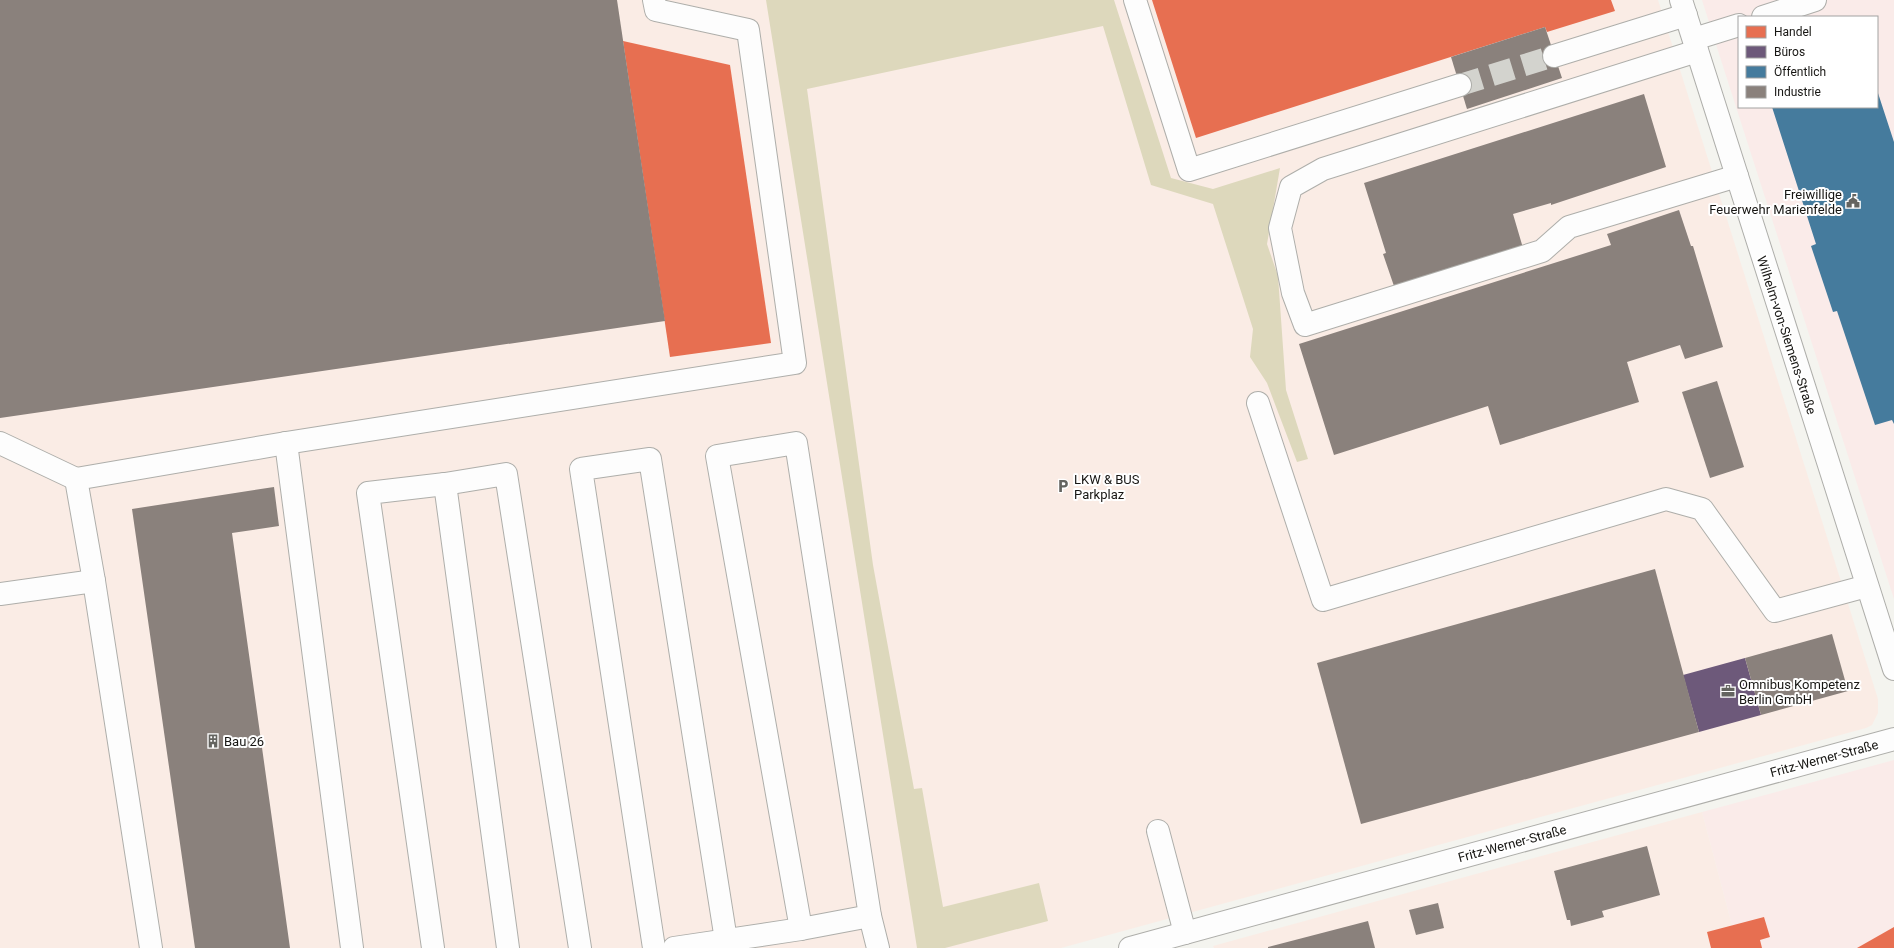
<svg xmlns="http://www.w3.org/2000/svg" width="1894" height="948" font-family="Roboto,sans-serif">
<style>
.commercial{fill:#faebe9;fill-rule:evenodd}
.industrial{fill:#faece5}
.green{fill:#ddd8bc}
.shops{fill:#e76f51}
.offices{fill:#6d597a}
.public{fill:#457b9d}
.industry{fill:#8a817c}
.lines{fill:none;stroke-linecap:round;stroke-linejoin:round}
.minor-tunnel{stroke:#d3d3ce;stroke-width:22;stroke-dasharray:22 11;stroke-linecap:butt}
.minor-casing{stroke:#aeaeaa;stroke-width:24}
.minor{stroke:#fdfdfd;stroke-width:22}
.labels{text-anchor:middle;stroke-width:4;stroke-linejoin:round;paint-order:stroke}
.poi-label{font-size:13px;fill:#171613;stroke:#fff;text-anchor:start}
.street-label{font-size:13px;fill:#171613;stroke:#fff}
</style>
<rect width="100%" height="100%" fill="#f4f4ef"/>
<!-- commercial -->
<g class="commercial">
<path d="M 1702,0 L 1894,0 L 1894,599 L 1720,57 ZM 1739,17 L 1877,17 L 1877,107 L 1739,107 Z"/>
<path d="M 1894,760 L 1894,948 L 1738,948 L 1702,812 Z"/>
</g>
<!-- industrial -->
<g class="industrial">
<path d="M 0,0 L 1658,0 L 1878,699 L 1878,713 L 1872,725 L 1866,728 L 1061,948 L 0,948 Z"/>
<path d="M 1702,812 L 1738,948 L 1214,948 L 1213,946 Z"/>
</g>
<!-- green -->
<path class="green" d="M 766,0 L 1114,0 L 1171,178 L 1213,189 L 1280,168 L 1267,244 L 1278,276 L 1286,390 L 1308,459 L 1297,462 L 1267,383 L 1250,357 L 1253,329 L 1213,204 L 1151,185 L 1103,26 L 807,89 L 873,565 L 914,789 L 922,788 L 943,907 L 1039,883 L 1048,921 L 945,948 L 917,948 Z"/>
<!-- shops -->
<g class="shops">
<path d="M 1152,0 L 1611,0 L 1615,11 L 1547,32 L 1545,27 L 1196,138 Z"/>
<path d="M 623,41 L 730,65 L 771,343 L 670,357 Z"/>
<path d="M 1764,917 L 1770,937 L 1760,940 L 1762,948 L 1711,948 L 1707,932 Z"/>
<path d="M 1894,927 L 1894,948 L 1857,948 Z"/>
</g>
<!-- offices -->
<path class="offices" d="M 1745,658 L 1761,715 L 1699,732 L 1683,675 Z"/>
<!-- public -->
<path class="public" d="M 1877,90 L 1894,142 L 1894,424 L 1892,420 L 1875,425 L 1837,311 L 1833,312 L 1811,246 L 1816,244 L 1772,107 L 1877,107 Z"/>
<!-- industry -->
<g class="industry">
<path d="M 0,0 L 617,0 L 665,321 L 0,418 Z"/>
<path d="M 1545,27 L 1562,78 L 1467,109 L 1451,57 Z"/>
<path d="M 1644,94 L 1666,167 L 1551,205 L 1551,203 L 1513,214 L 1523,248 L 1395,289 L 1383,254 L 1386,253 L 1364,183 Z"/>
<path d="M 1679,210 L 1691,246 L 1693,246 L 1723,347 L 1685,359 L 1680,345 L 1627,362 L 1639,402 L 1500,445 L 1488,406 L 1334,455 L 1299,344 L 1611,245 L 1607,234 Z"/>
<path d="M 1717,381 L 1744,467 L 1710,478 L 1682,392 Z"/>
<path d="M 274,487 L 279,526 L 232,533 L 290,948 L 195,948 L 132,509 Z"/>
<path d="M 1655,569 L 1699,732 L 1361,824 L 1317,663 Z"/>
<path d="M 1832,634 L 1848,691 L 1761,715 L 1745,658 Z"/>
<path d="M 1647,846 L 1660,895 L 1602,911 L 1604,917 L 1571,926 L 1570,920 L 1567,920 L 1554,871 Z"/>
<path d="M 1438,903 L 1444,928 L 1416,935 L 1409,910 Z"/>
<path d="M 1368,921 L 1375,948 L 1268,948 L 1268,947 Z"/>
</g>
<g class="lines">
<!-- minor-tunnel -->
<path class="minor-tunnel" d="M 1460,85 L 1554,56"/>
<!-- minor casing -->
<g class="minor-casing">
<g id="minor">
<path d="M 1135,0 L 1189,170 L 1460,85"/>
<path d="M 1681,0 L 1894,669"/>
<path d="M 1763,17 L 1815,0"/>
<path d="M 1694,39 L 1739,25"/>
<path d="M 1697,51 L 1323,169 L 1291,187 L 1280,228 L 1293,293 L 1305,325 L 1542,251 L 1569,227 L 1737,176"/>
<path d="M 1554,56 L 1686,15"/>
<path d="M 1258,403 L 1323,600 L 1666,499 L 1702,509 L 1775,611 L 1867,586"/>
<path d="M 0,443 L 76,479"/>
<path d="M 286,443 L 352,948"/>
<path d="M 445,484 L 508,948"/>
<path d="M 94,581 L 76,479 L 286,443 L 795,363 L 748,30 L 656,10 L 654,0"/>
<path d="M 0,594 L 94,581 L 151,948"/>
<path d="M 1158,831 L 1185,933"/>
<path d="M 801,929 L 717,456 L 796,443 L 870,916 L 878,948"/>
<path d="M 433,948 L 368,493 L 445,484 L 506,474 L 580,948"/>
<path d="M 654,948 L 581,469 L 650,459 L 726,940"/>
<path d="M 674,948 L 801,929 L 870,916"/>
<path d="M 1130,948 L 1894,739"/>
</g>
</g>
<!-- minor -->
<use href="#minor" class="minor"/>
</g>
<!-- icons -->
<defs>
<g id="civic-bare" transform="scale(1.08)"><path d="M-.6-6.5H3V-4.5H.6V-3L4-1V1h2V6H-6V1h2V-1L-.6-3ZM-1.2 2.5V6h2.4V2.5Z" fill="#646460" stroke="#fff" stroke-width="2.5" paint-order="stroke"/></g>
<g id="parking-bare" transform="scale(1.08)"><path d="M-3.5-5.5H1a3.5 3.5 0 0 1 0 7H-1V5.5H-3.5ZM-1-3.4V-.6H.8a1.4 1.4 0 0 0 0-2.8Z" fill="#646460" stroke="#fff" stroke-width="2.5" paint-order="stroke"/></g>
<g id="office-bare" transform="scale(1.08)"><path d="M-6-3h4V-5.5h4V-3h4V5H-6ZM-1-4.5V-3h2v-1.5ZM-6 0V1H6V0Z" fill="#646460" stroke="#fff" stroke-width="2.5" paint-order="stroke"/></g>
<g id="building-bare" transform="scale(1.08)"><path d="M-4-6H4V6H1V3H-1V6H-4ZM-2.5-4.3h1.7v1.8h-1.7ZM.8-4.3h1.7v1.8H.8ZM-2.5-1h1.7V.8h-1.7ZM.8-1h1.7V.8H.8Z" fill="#646460" stroke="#fff" stroke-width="2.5" paint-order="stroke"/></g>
</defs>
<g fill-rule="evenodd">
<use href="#civic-bare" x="1853" y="201"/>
<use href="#parking-bare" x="1063" y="486"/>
<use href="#office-bare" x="1728" y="691"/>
<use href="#building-bare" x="213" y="741"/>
</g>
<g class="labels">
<!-- poi labels -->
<g class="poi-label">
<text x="1842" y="199" text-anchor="end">Freiwillige<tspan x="1842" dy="15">Feuerwehr Marienfelde</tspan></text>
<text x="1074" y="484">LKW &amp; BUS<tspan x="1074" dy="15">Parkplaz</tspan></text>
<text x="1739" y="689">Omnibus Kompetenz<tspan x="1739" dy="15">Berlin GmbH</tspan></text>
<text x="224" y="746">Bau 26</text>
</g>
<!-- street labels -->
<g class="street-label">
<text transform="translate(1787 335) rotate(72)" y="5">Wilhelm-von-Siemens-Straße</text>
<text transform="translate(1824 758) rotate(-15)" y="5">Fritz-Werner-Straße</text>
<text transform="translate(1512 843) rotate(-15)" y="5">Fritz-Werner-Straße</text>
</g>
</g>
<!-- legend -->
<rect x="1738" y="16" width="140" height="92" fill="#ffffff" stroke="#a2a2a1"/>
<rect x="1746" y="26" width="20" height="12" fill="#e76f51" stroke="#a2a2a1"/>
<text x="1774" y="36" font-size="12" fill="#171613">Handel</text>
<rect x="1746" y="46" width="20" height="12" fill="#6d597a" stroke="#a2a2a1"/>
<text x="1774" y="56" font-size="12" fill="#171613">Büros</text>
<rect x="1746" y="66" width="20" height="12" fill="#457b9d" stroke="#a2a2a1"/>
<text x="1774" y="76" font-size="12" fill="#171613">Öffentlich</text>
<rect x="1746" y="86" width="20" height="12" fill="#8a817c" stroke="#a2a2a1"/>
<text x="1774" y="96" font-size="12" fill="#171613">Industrie</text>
</svg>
